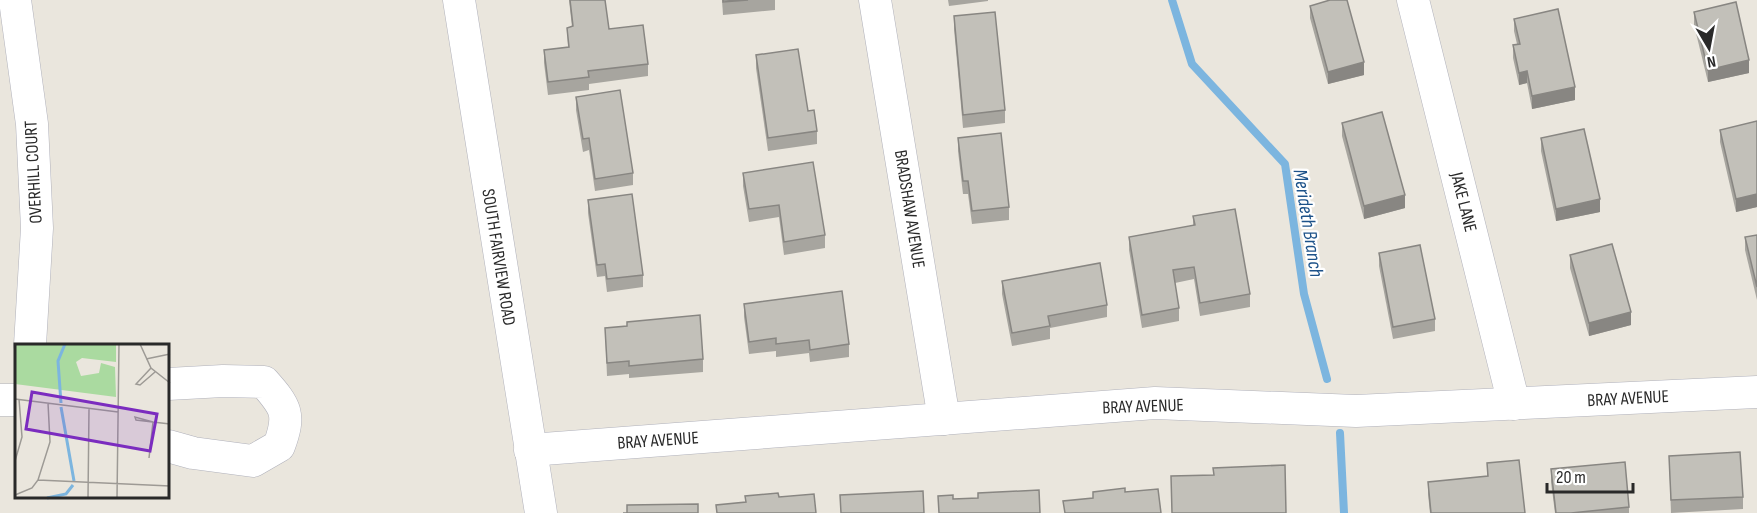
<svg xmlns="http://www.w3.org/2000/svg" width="1757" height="513" font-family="'Sofia Sans Condensed',sans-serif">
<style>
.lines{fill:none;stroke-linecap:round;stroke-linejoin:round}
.stream{stroke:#7cb5df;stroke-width:8}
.minor-casing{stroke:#b0b1bb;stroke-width:33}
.minor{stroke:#fff;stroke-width:32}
.wall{fill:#a7a59f}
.shaded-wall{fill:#888682}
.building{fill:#c2c0b9;stroke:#888682;stroke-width:1.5}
.labels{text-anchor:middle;stroke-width:4.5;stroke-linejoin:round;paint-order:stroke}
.street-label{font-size:18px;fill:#292929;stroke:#fff}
.water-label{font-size:20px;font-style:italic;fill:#1d5289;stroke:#fff}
.inset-river{fill:none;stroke:#7cb5df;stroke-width:3}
.inset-road{fill:none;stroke:#9d9a95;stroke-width:1.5}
.view{fill:#7b2cbf;fill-opacity:0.15;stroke:#7b2cbf;stroke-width:3}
.inset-edge{fill:none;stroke:#292929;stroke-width:3}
</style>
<rect width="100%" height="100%" fill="#eae6dd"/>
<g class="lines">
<!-- stream -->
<g class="stream">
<path d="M 1172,0 L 1192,64 L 1285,164 L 1304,294 L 1327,379"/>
<path d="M 1340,433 L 1344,513"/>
</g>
<!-- minor casing -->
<g class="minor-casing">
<g id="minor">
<path d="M 15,0 L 32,124 L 37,228 L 30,345"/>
<path d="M 459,0 L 541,513"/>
<path d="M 875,0 L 944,419"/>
<path d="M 1413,0 L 1514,404"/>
<path d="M 168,384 L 223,381 L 264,382 C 286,407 291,414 279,446 L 253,461 L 193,453 L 168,446"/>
<path d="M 0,400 L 16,400"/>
<path d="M 530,450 L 1155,403 L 1356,411 L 1757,392"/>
</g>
</g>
<!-- minor -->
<use href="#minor" class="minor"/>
</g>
<!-- wall -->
<g class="wall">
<path d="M 569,0 L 605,0 L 609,29 L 648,64 L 648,76 L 589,84 L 589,90 L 548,95 L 544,63 L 544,50 L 568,47 L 567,28 L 572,27 Z"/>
<path d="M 722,0 L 775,0 L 775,10 L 723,15 Z"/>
<path d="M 948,0 L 988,0 L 988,1 L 949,6 Z"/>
<path d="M 1310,6 L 1364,75 L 1328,84 L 1310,18 Z"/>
<path d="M 1694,12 L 1749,73 L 1708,82 L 1694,25 Z"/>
<path d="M 954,16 L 1005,110 L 1005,123 L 963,128 L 954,29 Z"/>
<path d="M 1514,19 L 1575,100 L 1532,109 L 1527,83 L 1519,85 L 1513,58 L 1513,45 L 1517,44 L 1514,31 Z"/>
<path d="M 756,55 L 808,111 L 817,131 L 817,144 L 768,151 L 756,68 Z"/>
<path d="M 576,97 L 633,173 L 633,185 L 595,191 L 589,150 L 583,152 L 576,110 Z"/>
<path d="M 1757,121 L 1757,207 L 1736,212 L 1720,142 L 1720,130 Z"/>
<path d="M 1342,123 L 1405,208 L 1364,219 L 1342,136 Z"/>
<path d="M 958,138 L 1009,207 L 1009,220 L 972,224 L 968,194 L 963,194 L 958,151 Z"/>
<path d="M 1541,138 L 1600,212 L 1556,221 L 1541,151 Z"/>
<path d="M 743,173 L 825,235 L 825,248 L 784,255 L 779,217 L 749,222 L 743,186 Z"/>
<path d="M 588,200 L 643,275 L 643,287 L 607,292 L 605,276 L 597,277 L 588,213 Z"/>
<path d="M 1193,216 L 1250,294 L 1250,307 L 1200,316 L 1194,279 L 1175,283 L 1179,308 L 1179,321 L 1142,328 L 1129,250 L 1129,237 L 1193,226 Z"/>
<path d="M 1757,235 L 1757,300 L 1745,250 L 1745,237 Z"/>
<path d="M 1379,253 L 1435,319 L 1435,331 L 1393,339 L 1379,266 Z"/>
<path d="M 1570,255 L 1631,325 L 1589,336 L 1570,268 Z"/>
<path d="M 1002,281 L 1107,305 L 1107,317 L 1050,328 L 1050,339 L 1012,346 L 1002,294 Z"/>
<path d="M 744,304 L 849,344 L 849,357 L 810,362 L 809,353 L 776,357 L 776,351 L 749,354 L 744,317 Z"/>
<path d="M 605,328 L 703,359 L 703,372 L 629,378 L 629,374 L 607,376 Z"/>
<path d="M 1669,456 L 1743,497 L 1743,509 L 1671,513 Z"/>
<path d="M 1487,463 L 1525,513 L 1430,513 L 1428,494 L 1428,482 L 1487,476 Z"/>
<path d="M 1551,469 L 1629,507 L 1629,513 L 1555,513 L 1551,482 Z"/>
</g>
<!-- shaded-wall -->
<g class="shaded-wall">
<path d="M 1749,60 L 1749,73 L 1708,82 L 1708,70 Z"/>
<path d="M 1364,62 L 1364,75 L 1328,84 L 1328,72 Z"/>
<path d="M 1527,71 L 1527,83 L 1519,85 L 1519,73 Z"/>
<path d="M 1575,87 L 1575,100 L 1532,109 L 1532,96 Z"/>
<path d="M 1757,194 L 1757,207 L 1736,212 L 1736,199 Z"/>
<path d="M 1405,195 L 1405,208 L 1364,219 L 1364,206 Z"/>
<path d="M 1600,199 L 1600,212 L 1556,221 L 1556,209 Z"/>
<path d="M 1631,312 L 1631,325 L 1589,336 L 1589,323 Z"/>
</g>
<!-- building -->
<g class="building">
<path d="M 570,0 L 605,0 L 609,29 L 643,25 L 648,64 L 588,71 L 589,77 L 548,82 L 544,50 L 569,47 L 567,28 L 573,26 Z"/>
<path d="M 723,0 L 748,0 L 723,2 Z"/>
<path d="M 1330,0 L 1347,0 L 1364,62 L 1328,72 L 1310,6 Z"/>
<path d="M 1736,2 L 1749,60 L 1708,70 L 1694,12 Z"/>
<path d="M 1558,9 L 1575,87 L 1532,96 L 1527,71 L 1519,73 L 1513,45 L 1520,44 L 1514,19 Z"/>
<path d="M 995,12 L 1005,110 L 963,115 L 954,16 Z"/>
<path d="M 798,49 L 808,111 L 814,110 L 817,131 L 768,138 L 756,55 Z"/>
<path d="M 620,90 L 633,173 L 595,179 L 589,138 L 583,139 L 576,97 Z"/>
<path d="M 1382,112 L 1405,195 L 1364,206 L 1342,123 Z"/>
<path d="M 1757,121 L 1757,194 L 1736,199 L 1720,130 Z"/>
<path d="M 1584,129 L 1600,199 L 1556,209 L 1541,138 Z"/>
<path d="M 1001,133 L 1009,207 L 972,211 L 968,181 L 963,181 L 958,138 Z"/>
<path d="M 813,162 L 825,235 L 784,242 L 779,205 L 749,209 L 743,173 Z"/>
<path d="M 632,194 L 643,275 L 607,279 L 605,264 L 597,265 L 588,200 Z"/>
<path d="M 1235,209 L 1250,294 L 1200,303 L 1194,267 L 1173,270 L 1179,308 L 1142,315 L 1129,237 L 1195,225 L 1193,216 Z"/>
<path d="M 1757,235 L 1757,287 L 1745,237 Z"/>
<path d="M 1612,244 L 1631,312 L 1589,323 L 1570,255 Z"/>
<path d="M 1420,245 L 1435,319 L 1393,327 L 1379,253 Z"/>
<path d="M 1100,263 L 1107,305 L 1048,316 L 1050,326 L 1012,333 L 1002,281 Z"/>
<path d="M 842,291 L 849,344 L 810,350 L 809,340 L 776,344 L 776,338 L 749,342 L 744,304 Z"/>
<path d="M 700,315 L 703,359 L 629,366 L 629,361 L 607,363 L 605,328 L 627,326 L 627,322 Z"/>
<path d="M 1740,452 L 1743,497 L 1671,500 L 1669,456 Z"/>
<path d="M 1519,460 L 1525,513 L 1431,513 L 1428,482 L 1488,476 L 1487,463 Z"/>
<path d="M 1625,462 L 1629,507 L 1571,513 L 1556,513 L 1551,469 Z"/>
<path d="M 1285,465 L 1286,513 L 1172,513 L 1171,476 L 1214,475 L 1213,468 Z"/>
<path d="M 1125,488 L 1125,492 L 1158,489 L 1161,513 L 1065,513 L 1063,501 L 1093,498 L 1093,492 Z"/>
<path d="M 1039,490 L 1040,513 L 939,513 L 938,496 L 953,495 L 953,499 L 978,498 L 978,493 Z"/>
<path d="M 923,491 L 924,513 L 841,513 L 840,495 Z"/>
<path d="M 778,493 L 779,497 L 814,494 L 816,513 L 717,513 L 716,505 L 746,502 L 745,496 Z"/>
<path d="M 698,504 L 698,513 L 623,513 L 627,513 L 627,505 Z"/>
</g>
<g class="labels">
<!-- street labels -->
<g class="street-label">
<text transform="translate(33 172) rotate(-93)" y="6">OVERHILL COURT</text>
<text transform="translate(1464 202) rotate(76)" y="6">JAKE LANE</text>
<text transform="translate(910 209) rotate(81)" y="6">BRADSHAW AVENUE</text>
<text transform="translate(499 257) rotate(81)" y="6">SOUTH FAIRVIEW ROAD</text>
<text transform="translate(1628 398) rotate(-3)" y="6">BRAY AVENUE</text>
<text transform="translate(1143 406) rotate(-2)" y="6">BRAY AVENUE</text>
<text transform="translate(658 440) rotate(-4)" y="6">BRAY AVENUE</text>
</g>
<!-- water labels -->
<g class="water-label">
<text transform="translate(1309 223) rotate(81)" y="7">Merideth Branch</text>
</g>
</g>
<!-- overview -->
<g transform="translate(15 344)">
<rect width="154" height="154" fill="#eae6dd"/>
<path d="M 0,0 L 101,0 L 101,18 L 67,14 L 61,18 L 66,32 L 84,29 L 86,19 L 100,23 L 101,53 L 0,40 Z" fill="#aadaa0"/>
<path class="inset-river" d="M 46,59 L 43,17 L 50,0M 46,63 L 59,137M 32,154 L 51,150 L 58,141"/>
<path class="inset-road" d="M 125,0 L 136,24 L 155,39M 131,15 L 155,10M 136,24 L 121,40 L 125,41 L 140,28M 0,55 L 103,68M 138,78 L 120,73 L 121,76 L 155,80M 134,114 L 138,78M 0,117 L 7,93 L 4,55M 23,136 L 155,142M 0,151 L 17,144 L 23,136 L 35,98 L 33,59M 73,154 L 74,65M 102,154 L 104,0"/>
<path class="view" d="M 17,48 L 142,70 L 135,107 L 11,85 Z"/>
<rect width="154" height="154" class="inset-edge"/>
</g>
<!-- north arrow -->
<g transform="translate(1709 48) rotate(170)" stroke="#ffffff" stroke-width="4.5" paint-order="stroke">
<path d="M0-4.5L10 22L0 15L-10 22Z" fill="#292929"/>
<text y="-9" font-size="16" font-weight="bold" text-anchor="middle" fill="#292929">N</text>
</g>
<!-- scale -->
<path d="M1547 483v9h86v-9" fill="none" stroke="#292929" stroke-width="3"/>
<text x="1556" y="483" font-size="18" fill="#292929" stroke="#ffffff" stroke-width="4.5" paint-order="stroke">20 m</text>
</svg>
